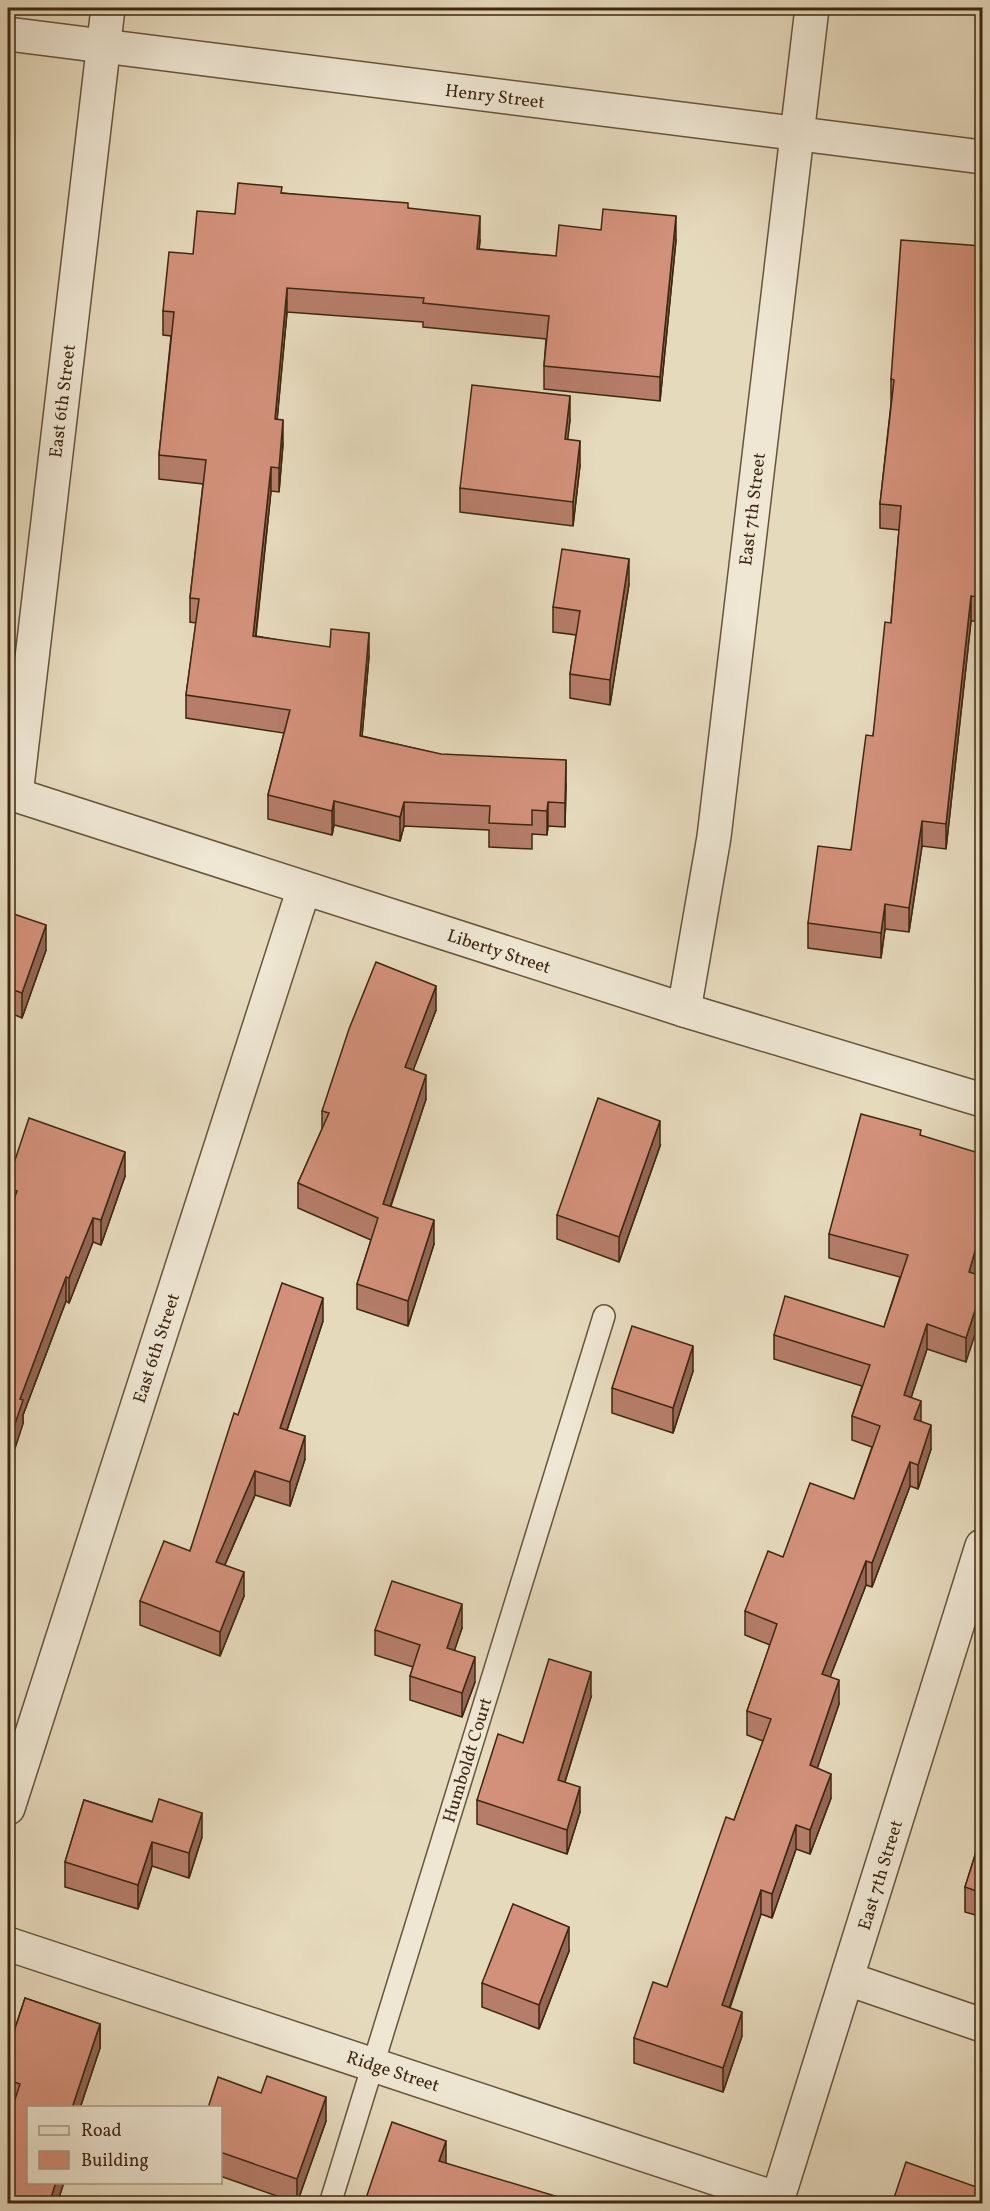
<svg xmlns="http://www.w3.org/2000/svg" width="990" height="2211" font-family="Vollkorn,serif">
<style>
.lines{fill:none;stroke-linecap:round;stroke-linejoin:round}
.service-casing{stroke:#67543b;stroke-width:24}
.minor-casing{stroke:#67543b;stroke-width:36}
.tertiary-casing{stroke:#67543b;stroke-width:36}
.service{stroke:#efe7d4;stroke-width:21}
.minor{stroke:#efe7d4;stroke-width:33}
.tertiary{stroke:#efe7d4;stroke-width:33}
.wall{fill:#b57d6a;stroke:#3d2710;stroke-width:1.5}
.shaded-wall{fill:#946656;stroke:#3d2710;stroke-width:1.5}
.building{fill:#d3917b;stroke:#3d2710;stroke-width:1.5}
.labels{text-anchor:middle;stroke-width:6;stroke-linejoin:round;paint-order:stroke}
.street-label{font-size:18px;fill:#3d2710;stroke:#efe7d4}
</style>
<rect width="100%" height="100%" fill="#e6dabd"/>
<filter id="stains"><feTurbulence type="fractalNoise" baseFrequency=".00333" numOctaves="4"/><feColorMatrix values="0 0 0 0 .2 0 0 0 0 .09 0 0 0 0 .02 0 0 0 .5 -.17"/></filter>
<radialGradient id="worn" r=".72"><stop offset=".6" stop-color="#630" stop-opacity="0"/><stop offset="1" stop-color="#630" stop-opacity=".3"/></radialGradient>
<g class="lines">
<!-- service casing -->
<g class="service-casing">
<path id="service" d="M 330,2204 L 604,1316"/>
</g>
<!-- minor casing -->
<g class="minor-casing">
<g id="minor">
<path d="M 108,8 L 16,795 L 684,1010 L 982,1100"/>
<path d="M 684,1010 L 714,837 L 812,8"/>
<path d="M 8,1808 L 304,888"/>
<path d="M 8,1944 L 778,2199"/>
<path d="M 848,1979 L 982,2025"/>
<path d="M 776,2204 L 982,1546"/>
</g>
</g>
<!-- tertiary casing -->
<g class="tertiary-casing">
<path id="tertiary" d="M 8,34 L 982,157"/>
</g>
<!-- service -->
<use href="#service" class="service"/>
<!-- minor -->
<use href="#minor" class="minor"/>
<!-- tertiary -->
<use href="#tertiary" class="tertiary"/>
</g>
<!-- wall -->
<g class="wall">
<path d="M 282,193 L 408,208 L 480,240 L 479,249 L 556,256 L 676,240 L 660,401 L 544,389 L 544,366 L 546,339 L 423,327 L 423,322 L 287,312 L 277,419 L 283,444 L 279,492 L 271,491 L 256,636 L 369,656 L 362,736 L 566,784 L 565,827 L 548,826 L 547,835 L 532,834 L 532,849 L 489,847 L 489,830 L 404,826 L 400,841 L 334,825 L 332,835 L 268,819 L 268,795 L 284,733 L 186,718 L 186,695 L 196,623 L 190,622 L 190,598 L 203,484 L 159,479 L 159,455 L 171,336 L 163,335 L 163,311 L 193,254 L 235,214 Z"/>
<path d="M 982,246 L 982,583 L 979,621 L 971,621 L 946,849 L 922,846 L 909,932 L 885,929 L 881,958 L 808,948 L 808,923 L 851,850 L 873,736 L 891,623 L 899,530 L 880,528 L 880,504 L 891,404 L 891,379 Z"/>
<path d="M 570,420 L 567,439 L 580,465 L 573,526 L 460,512 L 460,488 Z"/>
<path d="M 629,584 L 610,705 L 570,698 L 570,674 L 576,635 L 553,632 L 553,607 Z"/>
<path d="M 8,912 L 46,950 L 22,1018 L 8,1012 Z"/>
<path d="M 436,1010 L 413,1070 L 426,1099 L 391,1206 L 434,1244 L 408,1326 L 357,1309 L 357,1284 L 371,1240 L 298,1208 L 298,1183 L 322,1129 L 322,1111 Z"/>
<path d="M 921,1136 L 982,1251 L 976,1274 L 966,1362 L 927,1349 L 911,1398 L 931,1449 L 918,1489 L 910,1486 L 872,1587 L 866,1585 L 830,1677 L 839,1704 L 817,1768 L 831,1798 L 810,1854 L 796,1849 L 772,1918 L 761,1914 L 730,2008 L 742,2036 L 723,2092 L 634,2063 L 634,2038 L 667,1987 L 734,1820 L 763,1741 L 747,1735 L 747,1711 L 770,1645 L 745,1635 L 745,1611 L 783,1557 L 854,1499 L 872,1447 L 852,1440 L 852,1416 L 862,1386 L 774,1359 L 774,1335 L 884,1327 L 900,1277 L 829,1258 L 829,1234 Z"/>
<path d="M 660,1146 L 619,1262 L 557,1239 L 557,1215 Z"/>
<path d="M 125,1176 L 101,1245 L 93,1242 L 69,1303 L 66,1301 L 23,1415 L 23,1424 L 9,1212 L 8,1212 L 8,1181 Z"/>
<path d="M 323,1321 L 287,1430 L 305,1459 L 290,1506 L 255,1495 L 225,1565 L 244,1596 L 220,1656 L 140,1625 L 140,1601 L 190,1551 L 238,1415 Z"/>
<path d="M 693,1371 L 673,1433 L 612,1413 L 612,1388 Z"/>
<path d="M 462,1628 L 454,1651 L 475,1682 L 462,1717 L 410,1700 L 410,1676 L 413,1667 L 375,1655 L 375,1630 Z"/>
<path d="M 591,1697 L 565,1782 L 580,1812 L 567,1854 L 477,1824 L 477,1800 L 523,1743 Z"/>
<path d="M 84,1800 L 202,1837 L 189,1878 L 152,1866 L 138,1909 L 65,1887 L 65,1862 Z"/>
<path d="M 982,1833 L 982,1917 L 965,1912 L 965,1887 Z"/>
<path d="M 569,1951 L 539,2029 L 482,2007 L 482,1983 Z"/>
<path d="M 25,1998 L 100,2024 L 100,2048 L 80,2108 L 28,2108 L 28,2182 L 64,2182 L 57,2204 L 8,2204 L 8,2121 L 12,2106 L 8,2105 L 8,2050 Z"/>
<path d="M 220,2108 L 326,2121 L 297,2203 L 220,2176 Z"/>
</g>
<!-- shaded-wall -->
<g class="shaded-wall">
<path d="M 480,216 L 480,240 L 477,273 L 477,249 Z"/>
<path d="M 676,216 L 676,240 L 660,401 L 660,377 Z"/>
<path d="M 287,288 L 287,312 L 275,443 L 275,419 Z"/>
<path d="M 570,396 L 570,420 L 565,463 L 565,439 Z"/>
<path d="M 283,420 L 283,444 L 279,492 L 279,468 Z"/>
<path d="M 580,441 L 580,465 L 573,526 L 573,502 Z"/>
<path d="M 271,467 L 271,491 L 253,660 L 253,636 Z"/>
<path d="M 982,558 L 982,583 L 979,621 L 979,597 Z"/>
<path d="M 629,559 L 629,584 L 610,705 L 610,680 Z"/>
<path d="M 971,596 L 971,621 L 946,849 L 946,824 Z"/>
<path d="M 369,633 L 369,656 L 360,760 L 360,736 Z"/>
<path d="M 566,760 L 566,784 L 565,827 L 565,803 Z"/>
<path d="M 334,801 L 334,825 L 332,835 L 332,811 Z"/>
<path d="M 404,802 L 404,826 L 400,841 L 400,817 Z"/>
<path d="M 548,802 L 548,826 L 547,835 L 547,811 Z"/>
<path d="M 922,821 L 922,846 L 909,932 L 909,908 Z"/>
<path d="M 885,904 L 885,929 L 881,958 L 881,933 Z"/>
<path d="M 46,925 L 46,950 L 22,1018 L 22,993 Z"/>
<path d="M 436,986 L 436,1010 L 405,1092 L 405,1067 Z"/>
<path d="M 426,1075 L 426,1099 L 383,1228 L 383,1204 Z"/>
<path d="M 660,1121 L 660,1146 L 619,1262 L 619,1237 Z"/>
<path d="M 125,1152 L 125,1176 L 101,1245 L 101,1220 Z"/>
<path d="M 93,1218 L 93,1242 L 69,1303 L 69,1278 Z"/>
<path d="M 434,1220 L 434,1244 L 408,1326 L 408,1301 Z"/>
<path d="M 982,1227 L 982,1251 L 969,1296 L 969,1272 Z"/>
<path d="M 66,1277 L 66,1301 L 23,1415 L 23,1424 L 8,1470 L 8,1445 L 20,1399 Z"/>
<path d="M 982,1289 L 982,1313 L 966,1362 L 966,1338 Z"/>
<path d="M 323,1298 L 323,1321 L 280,1451 L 280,1428 Z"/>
<path d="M 927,1324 L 927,1349 L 904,1419 L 904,1395 Z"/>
<path d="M 693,1346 L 693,1371 L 673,1433 L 673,1408 Z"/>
<path d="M 921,1401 L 921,1425 L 914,1419 Z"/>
<path d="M 931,1425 L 931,1449 L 918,1489 L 918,1465 Z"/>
<path d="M 305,1436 L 305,1459 L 290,1506 L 290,1482 Z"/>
<path d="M 910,1462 L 910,1486 L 872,1587 L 872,1563 Z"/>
<path d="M 255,1471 L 255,1495 L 216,1585 L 216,1562 Z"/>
<path d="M 866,1561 L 866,1585 L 822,1698 L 822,1674 Z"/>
<path d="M 244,1572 L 244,1596 L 220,1656 L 220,1632 Z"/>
<path d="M 462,1604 L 462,1628 L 447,1673 L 447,1648 Z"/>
<path d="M 475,1657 L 475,1682 L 462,1717 L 462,1693 Z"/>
<path d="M 591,1672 L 591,1697 L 558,1804 L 558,1780 Z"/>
<path d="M 839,1680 L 839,1704 L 810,1790 L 810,1765 Z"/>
<path d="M 831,1774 L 831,1798 L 810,1854 L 810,1830 Z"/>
<path d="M 580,1787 L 580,1812 L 567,1854 L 567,1830 Z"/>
<path d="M 202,1813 L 202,1837 L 189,1878 L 189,1853 Z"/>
<path d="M 796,1825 L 796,1849 L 772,1918 L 772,1894 Z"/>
<path d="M 152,1842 L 152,1866 L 138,1909 L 138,1885 Z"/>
<path d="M 761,1890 L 761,1914 L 722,2029 L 722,2005 Z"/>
<path d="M 569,1927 L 569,1951 L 539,2029 L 539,2005 Z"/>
<path d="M 742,2012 L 742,2036 L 723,2092 L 723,2068 Z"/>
<path d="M 100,2024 L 100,2048 L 80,2108 L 72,2108 Z"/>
<path d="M 326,2097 L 326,2121 L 297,2203 L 297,2179 Z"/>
<path d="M 446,2141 L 446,2165 L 439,2161 Z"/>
<path d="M 56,2182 L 64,2182 L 57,2204 L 49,2204 Z"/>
</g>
<!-- building -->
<g class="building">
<path d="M 238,183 L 282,187 L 281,193 L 408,203 L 408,208 L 480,216 L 477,249 L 556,256 L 559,225 L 601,230 L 603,209 L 676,216 L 660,377 L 544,366 L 549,316 L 423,303 L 424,298 L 287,288 L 275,419 L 283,420 L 279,468 L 271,467 L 253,636 L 330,647 L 331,629 L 369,633 L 360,736 L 441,754 L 566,760 L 565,803 L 548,802 L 547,811 L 532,810 L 532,825 L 489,823 L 490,806 L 404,802 L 400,817 L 334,801 L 332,811 L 268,795 L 290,710 L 186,695 L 199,599 L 190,598 L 206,460 L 159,455 L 174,312 L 163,311 L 169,252 L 193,254 L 197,211 L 235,214 Z"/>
<path d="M 901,240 L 982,246 L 982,558 L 979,597 L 971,596 L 946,824 L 922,821 L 909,908 L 885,904 L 881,933 L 808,923 L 818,846 L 851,850 L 866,735 L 873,736 L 885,622 L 891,623 L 901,506 L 880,504 L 894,380 L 891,379 Z"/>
<path d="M 472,385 L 570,396 L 565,439 L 580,441 L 573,502 L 460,488 Z"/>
<path d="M 562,549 L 629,559 L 610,680 L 570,674 L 580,611 L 553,607 Z"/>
<path d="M 8,912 L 46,925 L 22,993 L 8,988 Z"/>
<path d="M 376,962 L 436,986 L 405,1067 L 426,1075 L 383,1204 L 434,1220 L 408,1301 L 357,1284 L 378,1218 L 298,1183 L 329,1113 L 322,1111 L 349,1029 Z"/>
<path d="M 598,1098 L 660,1121 L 619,1237 L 557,1215 Z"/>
<path d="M 861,1114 L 921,1130 L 920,1135 L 982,1154 L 982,1227 L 969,1272 L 982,1276 L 982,1289 L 966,1338 L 927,1324 L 904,1395 L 921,1401 L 914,1419 L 931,1425 L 918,1465 L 910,1462 L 872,1563 L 866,1561 L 822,1674 L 839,1680 L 810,1765 L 831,1774 L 810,1830 L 796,1825 L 772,1894 L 761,1890 L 722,2005 L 742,2012 L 723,2068 L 634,2038 L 653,1982 L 667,1987 L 726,1817 L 734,1820 L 771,1719 L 747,1711 L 777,1624 L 745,1611 L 768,1551 L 783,1557 L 810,1483 L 854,1499 L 880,1426 L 852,1416 L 870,1365 L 774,1335 L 785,1296 L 884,1327 L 908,1255 L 829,1234 Z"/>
<path d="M 29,1118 L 125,1152 L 101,1220 L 93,1218 L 69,1278 L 66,1277 L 20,1399 L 23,1400 L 8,1445 L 8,1216 L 17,1191 L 8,1188 L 8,1181 Z"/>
<path d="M 282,1283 L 323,1298 L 280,1428 L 305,1436 L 290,1482 L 255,1471 L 216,1562 L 244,1572 L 220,1632 L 140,1601 L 164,1541 L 190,1551 L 234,1413 L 238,1415 Z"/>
<path d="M 632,1326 L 693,1346 L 673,1408 L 612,1388 Z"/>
<path d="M 392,1581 L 462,1604 L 447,1648 L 475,1657 L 462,1693 L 410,1676 L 420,1645 L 375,1630 Z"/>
<path d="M 549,1659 L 591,1672 L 558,1780 L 580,1787 L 567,1830 L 477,1800 L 498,1734 L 523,1743 Z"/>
<path d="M 159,1799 L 202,1813 L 189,1853 L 152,1842 L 138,1885 L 65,1862 L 84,1800 L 152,1822 Z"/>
<path d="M 982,1833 L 982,1893 L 965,1887 Z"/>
<path d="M 513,1904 L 569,1927 L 539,2005 L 482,1983 Z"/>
<path d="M 25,1998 L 100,2024 L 72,2108 L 28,2108 L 28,2182 L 56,2182 L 49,2204 L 8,2204 L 8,2121 L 20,2084 L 8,2080 L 8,2050 Z"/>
<path d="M 267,2076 L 326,2097 L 297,2179 L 220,2152 L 220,2108 L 208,2108 L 218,2077 L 261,2093 Z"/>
<path d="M 392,2122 L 446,2141 L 439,2161 L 565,2199 L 564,2204 L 364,2204 Z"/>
<path d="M 906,2162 L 982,2189 L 982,2198 L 980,2204 L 892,2204 Z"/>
</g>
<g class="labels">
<!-- street labels -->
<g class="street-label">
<text transform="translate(495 96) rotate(7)" y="6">Henry Street</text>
<text transform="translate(62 401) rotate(-83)" y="6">East 6th Street</text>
<text transform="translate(752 509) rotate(-83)" y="6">East 7th Street</text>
<text transform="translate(499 951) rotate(18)" y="6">Liberty Street</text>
<text transform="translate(156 1348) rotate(-72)" y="6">East 6th Street</text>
<text transform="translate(467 1760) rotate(-73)" y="6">Humboldt Court</text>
<text transform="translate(880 1875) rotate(-73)" y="6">East 7th Street</text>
<text transform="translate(393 2071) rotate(18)" y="6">Ridge Street</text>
</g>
</g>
<!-- margin -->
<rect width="990" height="2211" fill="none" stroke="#e6dabd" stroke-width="30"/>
<rect x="9" y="9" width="972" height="2193" fill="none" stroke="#3d2710" stroke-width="3"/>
<rect x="15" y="15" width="960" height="2181" fill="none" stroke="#3d2710" stroke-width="1.5"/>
<!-- legend -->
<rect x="27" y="2106" width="195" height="78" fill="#efe7d4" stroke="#a89a86" stroke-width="1.5"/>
<rect x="39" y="2126" width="30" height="9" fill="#efe7d4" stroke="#a89a86" stroke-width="1.5"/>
<text x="81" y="2136" font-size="18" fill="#3d2710">Road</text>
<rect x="39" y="2151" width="30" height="18" fill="#d3917b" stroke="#a89a86" stroke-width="1.5"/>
<text x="81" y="2166" font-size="18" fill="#3d2710">Building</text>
<rect width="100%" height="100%" filter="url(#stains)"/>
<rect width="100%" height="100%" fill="url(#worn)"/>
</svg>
